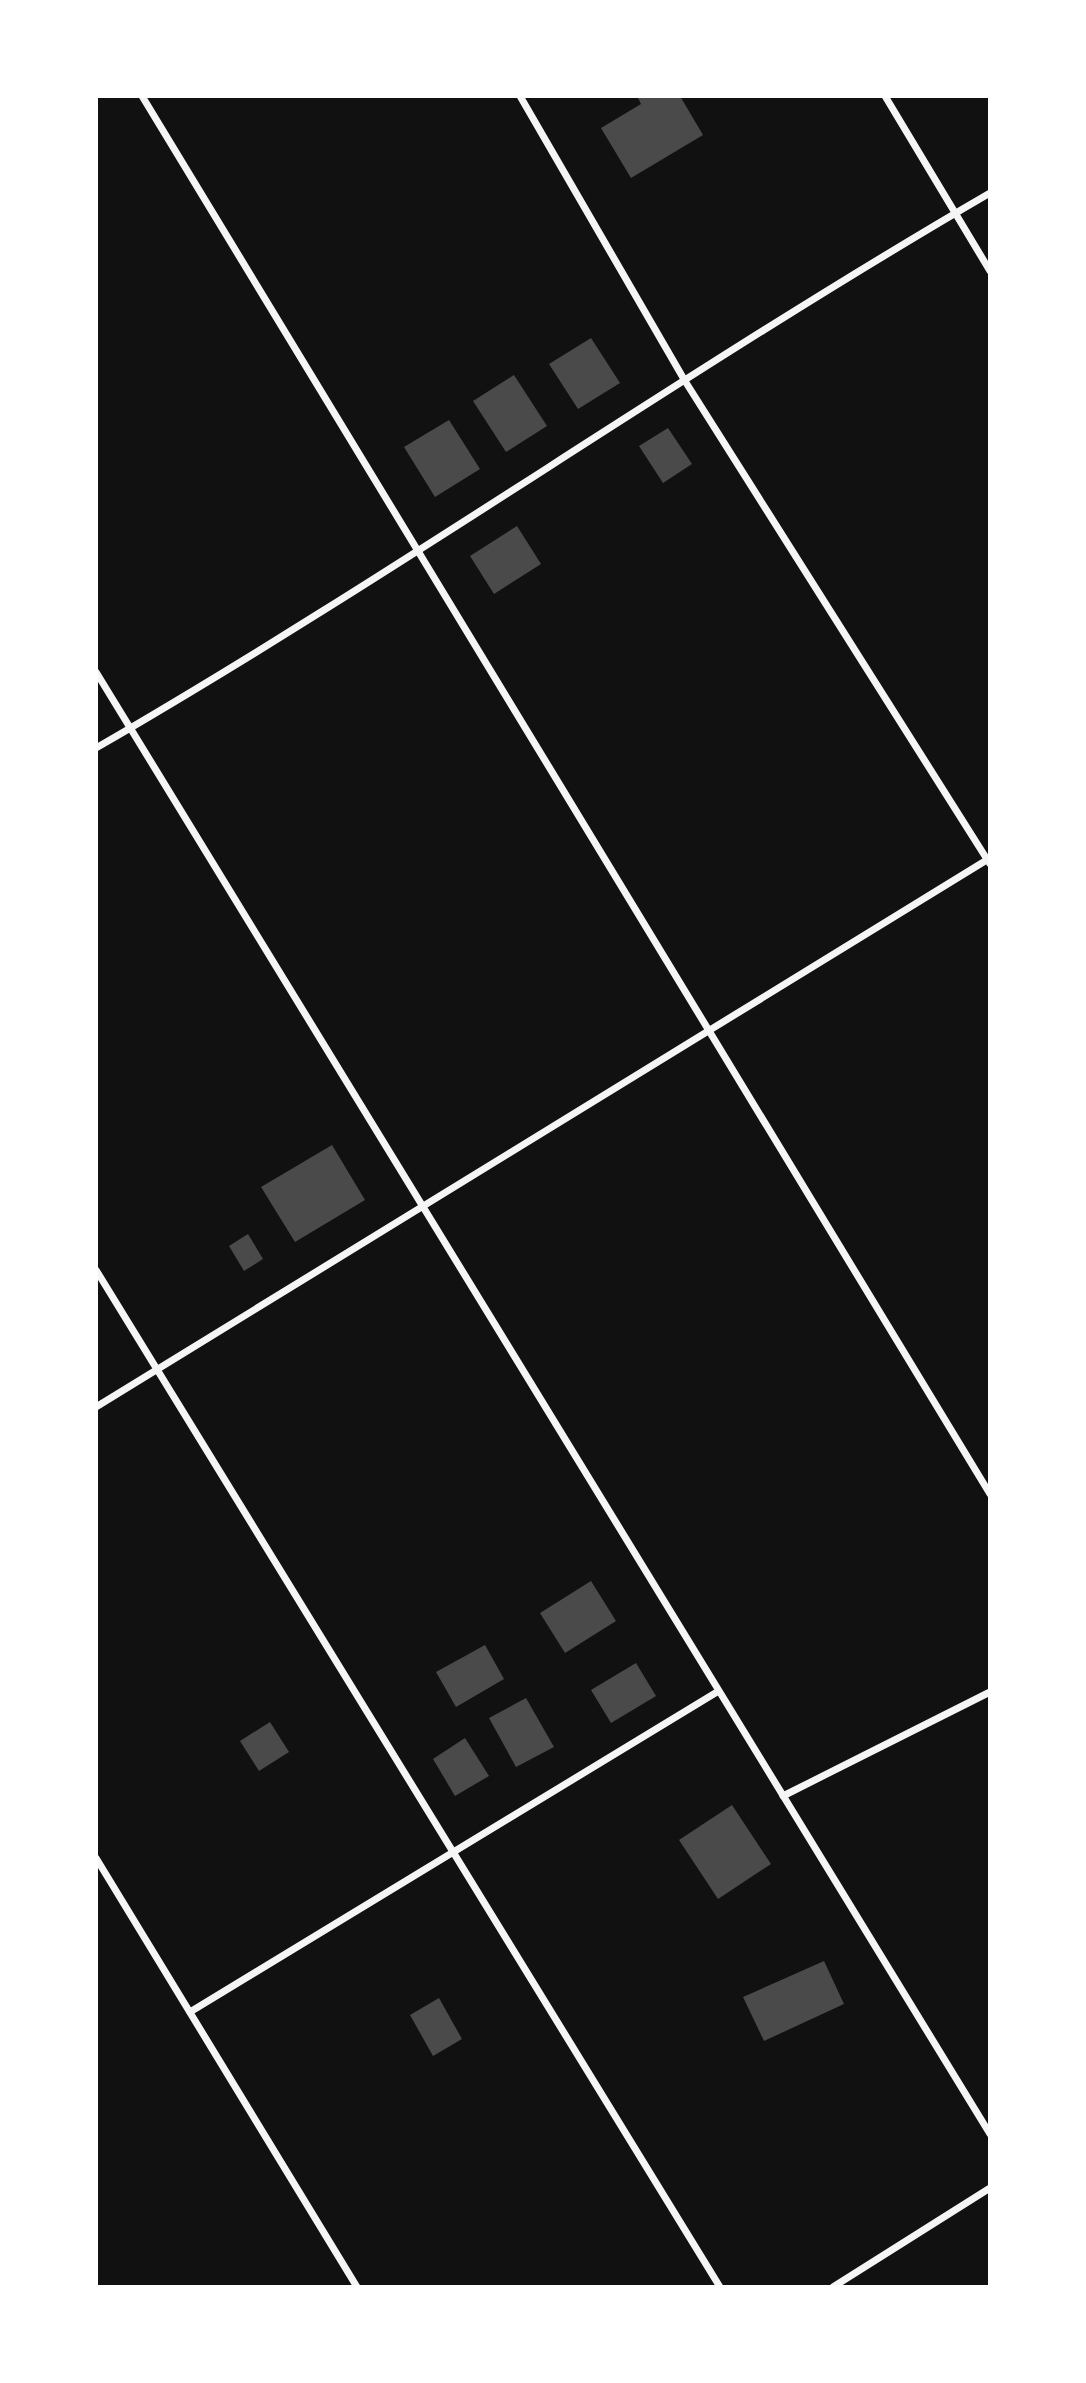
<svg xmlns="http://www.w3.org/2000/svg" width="1086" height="2383" font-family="'Open Sans',sans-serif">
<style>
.building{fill:#4a4a4a}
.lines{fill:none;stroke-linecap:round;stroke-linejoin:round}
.minor{stroke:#f5f5f5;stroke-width:7}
</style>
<rect width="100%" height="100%" fill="#111"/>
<!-- building -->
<g class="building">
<path d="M 637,96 L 680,96 L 703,135 L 631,178 L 601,128 L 641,104 Z"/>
<path d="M 591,338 L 620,383 L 578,409 L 549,364 Z"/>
<path d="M 514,375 L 547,426 L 506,452 L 473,401 Z"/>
<path d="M 449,420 L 480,469 L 435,497 L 404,447 Z"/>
<path d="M 668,428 L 692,464 L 663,483 L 639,446 Z"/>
<path d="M 517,526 L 541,564 L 494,594 L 470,556 Z"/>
<path d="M 332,1145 L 365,1200 L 295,1242 L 261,1187 Z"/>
<path d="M 248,1234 L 263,1259 L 244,1271 L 229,1246 Z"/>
<path d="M 591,1581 L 616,1621 L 565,1653 L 540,1613 Z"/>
<path d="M 485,1645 L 504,1679 L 456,1707 L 436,1672 Z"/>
<path d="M 636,1663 L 656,1696 L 611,1723 L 591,1690 Z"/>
<path d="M 526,1698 L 554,1747 L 516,1767 L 489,1718 Z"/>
<path d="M 270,1722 L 289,1752 L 259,1771 L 240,1741 Z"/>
<path d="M 465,1738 L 489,1776 L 455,1796 L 433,1759 Z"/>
<path d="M 732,1805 L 771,1864 L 718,1899 L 679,1840 Z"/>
<path d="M 824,1961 L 844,2004 L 764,2041 L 743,1997 Z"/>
<path d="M 439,1998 L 462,2039 L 433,2056 L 410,2015 Z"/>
</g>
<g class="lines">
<!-- minor -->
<g class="minor">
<path d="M 142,96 L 990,1494"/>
<path d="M 520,96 L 685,381 L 990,864"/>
<path d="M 885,96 L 990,271"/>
<path d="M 96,672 L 990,2134"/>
<path d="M 96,748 C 400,572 687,369 990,193"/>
<path d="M 96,1270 L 720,2287"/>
<path d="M 96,1407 L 990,858"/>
<path d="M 783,1796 L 990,1692"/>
<path d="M 96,1858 L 357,2287"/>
<path d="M 190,2012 L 717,1692"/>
<path d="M 833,2287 L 990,2188"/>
</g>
</g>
<!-- border -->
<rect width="1086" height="2383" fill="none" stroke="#ffffff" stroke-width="196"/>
</svg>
